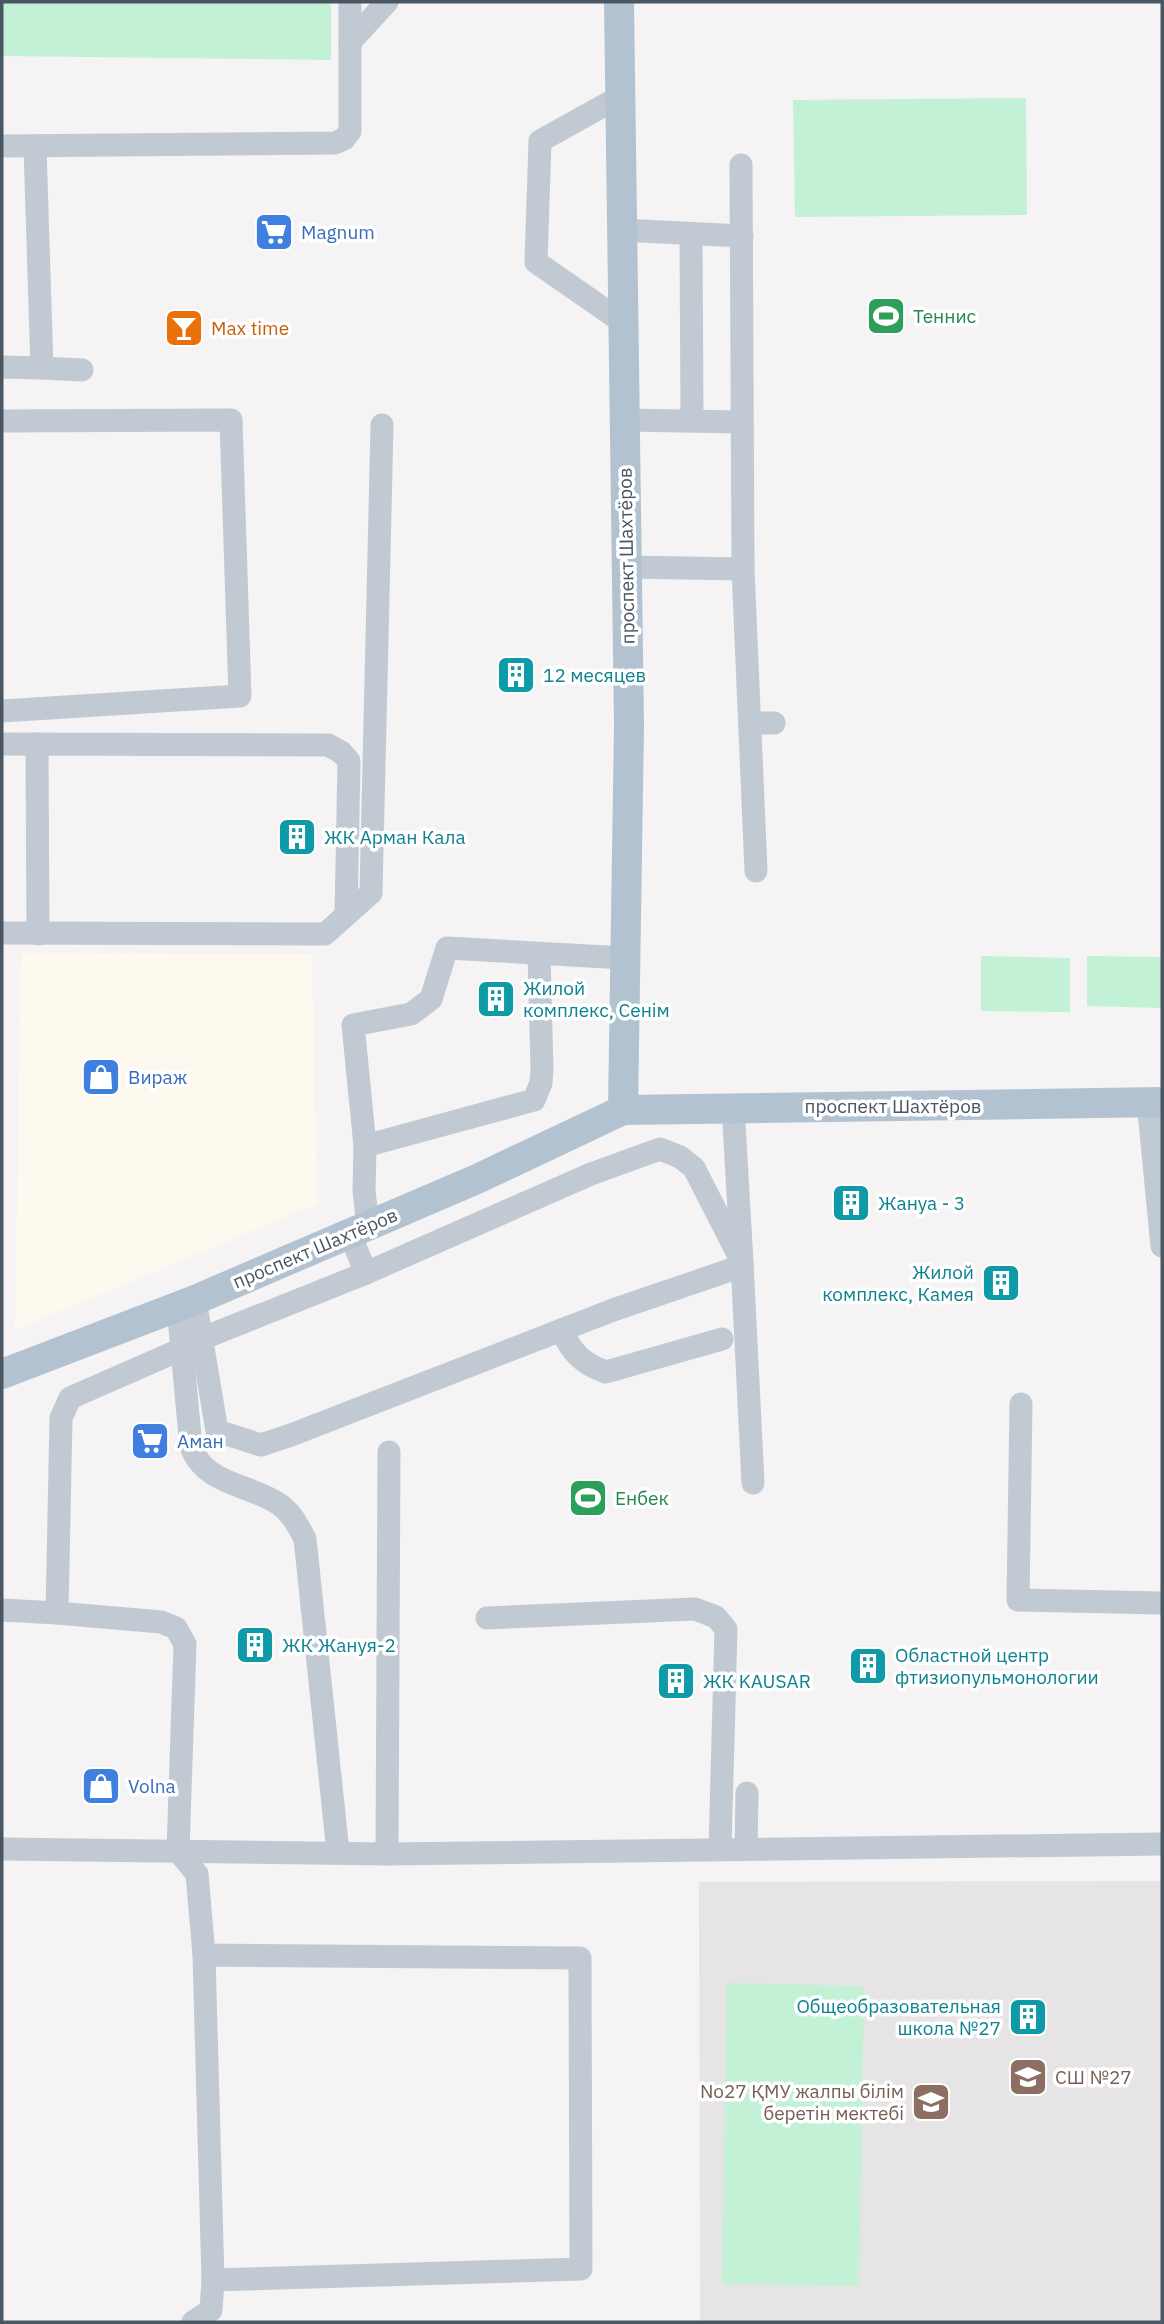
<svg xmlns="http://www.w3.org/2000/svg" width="1164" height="2324" font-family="'IBM Plex Sans',sans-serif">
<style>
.commercial{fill:#fdf9ef}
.education{fill:#e6e4e5}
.green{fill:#c3f1d5}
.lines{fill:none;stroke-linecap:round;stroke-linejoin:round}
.minor{stroke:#c1cad2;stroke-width:23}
.major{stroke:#b3c2d1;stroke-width:30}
.labels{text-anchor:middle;stroke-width:7;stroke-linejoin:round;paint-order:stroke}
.shop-label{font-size:19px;fill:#366cbe;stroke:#fff;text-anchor:start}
.leisure-label{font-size:19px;fill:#27864d;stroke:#fff;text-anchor:start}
.food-label{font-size:19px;fill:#c56008;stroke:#fff;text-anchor:start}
.street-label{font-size:19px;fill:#4a5661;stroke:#fff}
.culture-label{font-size:19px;fill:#0d838f;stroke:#fff;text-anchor:start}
.education-label{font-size:19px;fill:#785e54;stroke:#fff;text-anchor:start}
</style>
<rect width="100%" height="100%" fill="#f5f3f3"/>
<!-- commercial -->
<path class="commercial" d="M 21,953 L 312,954 L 317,1204 L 15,1330 Z"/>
<!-- education -->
<path class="education" d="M 1162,1881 L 1162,2322 L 700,2322 L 699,1882 Z"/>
<!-- green -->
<g class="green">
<path d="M 2,2 L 331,2 L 331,60 L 2,56 Z"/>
<path d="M 1026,98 L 1027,215 L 795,217 L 793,100 Z"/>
<path d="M 981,956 L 1070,958 L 1070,1012 L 981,1011 Z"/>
<path d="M 1087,956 L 1162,957 L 1162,1008 L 1087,1006 Z"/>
<path d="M 727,1983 L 864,1986 L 859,2286 L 722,2284 Z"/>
</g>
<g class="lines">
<!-- minor -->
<g class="minor">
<path d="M 350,42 L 387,2"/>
<path d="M 621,96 L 540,141 L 536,262 L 621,321"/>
<path d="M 2,146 L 335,143 L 344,139 L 350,131 L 350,2"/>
<path d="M 741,165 L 743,569 L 756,871"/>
<path d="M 621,230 L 742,236"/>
<path d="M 691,235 L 692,419"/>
<path d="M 2,367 L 42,368 L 35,147"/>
<path d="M 42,368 L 82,370"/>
<path d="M 624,420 L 741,422"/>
<path d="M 2,421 L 231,420 L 240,696 L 2,711"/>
<path d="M 626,567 L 743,569"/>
<path d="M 750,723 L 774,723"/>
<path d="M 2,744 L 328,745 L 341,752 L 349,761 L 346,915"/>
<path d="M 37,744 L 38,934"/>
<path d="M 2,933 L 325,934 L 371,893 L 382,425"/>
<path d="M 1148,1102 L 1162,1246"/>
<path d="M 365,1146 L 534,1100 L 541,1083 L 542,1069 L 539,954"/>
<path d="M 368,1225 L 364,1191 L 365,1146 L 353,1025 L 411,1014 L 431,999 L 447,948 L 624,958"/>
<path d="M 349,1232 L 366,1273"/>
<path d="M 195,1300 L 217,1431 L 261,1445 L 291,1435 L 613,1310 L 733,1269 L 742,1262 L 733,1107"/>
<path d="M 178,1307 L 191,1447 C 205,1485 249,1484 279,1504 C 292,1513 298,1526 305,1539 L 338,1852"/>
<path d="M 561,1330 C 572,1352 582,1364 606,1372 L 722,1339"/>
<path d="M 201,1339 L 366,1273 L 591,1174 L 660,1149 L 680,1157 L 694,1168 L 742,1262 L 753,1483"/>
<path d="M 184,1348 L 70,1398 L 61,1418 L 57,1613 L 161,1622 L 176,1628 L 185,1644 L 178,1851 L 197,1874 L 204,1955 L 213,2280 L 211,2310 L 193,2322"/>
<path d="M 1021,1404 L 1018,1600 L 1162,1603"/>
<path d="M 2,1610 L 57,1613"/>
<path d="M 487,1618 L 695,1609 L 716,1617 L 726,1629 L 720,1849"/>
<path d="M 2,1849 L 387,1854 L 1162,1844"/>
<path d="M 746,1849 L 747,1793"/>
<path d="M 387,1854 L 389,1452"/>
<path d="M 204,1955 L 580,1958 L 581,2269 L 213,2280"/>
</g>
<!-- major -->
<g class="major">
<path d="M 619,2 L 629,725 L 623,1110"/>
<path d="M 2,1374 L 195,1300 L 477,1179 L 623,1110 L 1162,1102"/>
</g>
</g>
<!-- icons -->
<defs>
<g id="supermarket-square" transform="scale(2.0125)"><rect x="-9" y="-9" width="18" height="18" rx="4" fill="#3f7fe0" stroke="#fff"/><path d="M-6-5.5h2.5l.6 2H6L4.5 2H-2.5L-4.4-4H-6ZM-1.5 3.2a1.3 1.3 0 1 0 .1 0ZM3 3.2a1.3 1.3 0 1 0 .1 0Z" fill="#fff"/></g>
<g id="stadium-square" transform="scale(2.0125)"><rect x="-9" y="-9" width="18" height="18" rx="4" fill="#2e9e5b" stroke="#fff"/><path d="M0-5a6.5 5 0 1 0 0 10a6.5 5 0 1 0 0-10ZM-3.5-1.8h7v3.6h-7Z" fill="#fff"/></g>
<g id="bar-square" transform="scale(2.0125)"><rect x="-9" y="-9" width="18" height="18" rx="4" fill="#e8710a" stroke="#fff"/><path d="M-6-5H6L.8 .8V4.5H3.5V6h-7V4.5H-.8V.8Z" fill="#fff"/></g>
<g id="building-square" transform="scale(2.0125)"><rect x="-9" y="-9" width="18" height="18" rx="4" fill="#0f9aa8" stroke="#fff"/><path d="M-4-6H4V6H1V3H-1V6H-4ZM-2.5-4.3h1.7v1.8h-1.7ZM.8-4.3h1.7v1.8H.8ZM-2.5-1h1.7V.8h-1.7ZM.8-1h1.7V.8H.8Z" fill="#fff"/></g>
<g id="shop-square" transform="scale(2.0125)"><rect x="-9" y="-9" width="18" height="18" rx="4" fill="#3f7fe0" stroke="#fff"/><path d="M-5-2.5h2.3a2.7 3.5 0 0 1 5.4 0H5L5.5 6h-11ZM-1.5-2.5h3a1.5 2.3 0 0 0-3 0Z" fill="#fff"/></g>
<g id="school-square" transform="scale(2.0125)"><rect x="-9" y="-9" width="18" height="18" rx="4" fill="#8d6e63" stroke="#fff"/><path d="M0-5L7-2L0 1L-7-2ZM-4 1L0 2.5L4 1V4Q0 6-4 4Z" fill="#fff"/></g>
</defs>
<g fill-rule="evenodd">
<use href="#supermarket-square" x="274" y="232"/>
<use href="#stadium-square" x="886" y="316"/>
<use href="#bar-square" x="184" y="328"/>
<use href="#building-square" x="516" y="675"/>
<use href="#building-square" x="297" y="837"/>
<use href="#building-square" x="496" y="999"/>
<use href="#shop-square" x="101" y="1077"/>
<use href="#building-square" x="851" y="1203"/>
<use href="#building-square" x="1001" y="1283"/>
<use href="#supermarket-square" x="150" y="1441"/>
<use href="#stadium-square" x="588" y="1498"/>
<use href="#building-square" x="255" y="1645"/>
<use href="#building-square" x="868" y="1666"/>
<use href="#building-square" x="676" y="1681"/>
<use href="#shop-square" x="101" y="1786"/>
<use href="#building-square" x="1028" y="2017"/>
<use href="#school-square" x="1028" y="2077"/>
<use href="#school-square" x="931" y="2102"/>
</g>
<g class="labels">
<!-- shop labels -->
<g class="shop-label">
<text x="301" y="239">Magnum</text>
<text x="128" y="1084">Вираж</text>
<text x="177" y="1448">Аман</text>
<text x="128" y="1793">Volna</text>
</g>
<!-- leisure labels -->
<g class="leisure-label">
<text x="913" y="323">Теннис</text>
<text x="615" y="1505">Енбек</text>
</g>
<!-- food labels -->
<g class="food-label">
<text x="211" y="335">Max time</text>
</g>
<!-- street labels -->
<g class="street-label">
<text transform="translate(626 556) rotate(-91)" y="7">проспект Шахтёров</text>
<text x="893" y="1113">проспект Шахтёров</text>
<text transform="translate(315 1248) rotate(-23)" y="7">проспект Шахтёров</text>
</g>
<!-- culture labels -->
<g class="culture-label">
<text x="543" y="682">12 месяцев</text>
<text x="324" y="844">ЖК Арман Кала</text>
<text x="523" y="995">Жилой<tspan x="523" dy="22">комплекс, Сенiм</tspan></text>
<text x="878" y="1210">Жануа - 3</text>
<text x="974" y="1279" text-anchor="end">Жилой<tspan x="974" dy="22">комплекс, Камея</tspan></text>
<text x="282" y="1652">ЖК Жануя-2</text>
<text x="895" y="1662">Областной центр<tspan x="895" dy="22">фтизиопульмонологии</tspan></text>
<text x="703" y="1688">ЖК KAUSAR</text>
<text x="1001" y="2013" text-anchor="end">Общеобразовательная<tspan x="1001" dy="22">школа №27</tspan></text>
</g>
<!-- education labels -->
<g class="education-label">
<text x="1055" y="2084">СШ №27</text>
<text x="904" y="2098" text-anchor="end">No27 ҚМУ жалпы білім<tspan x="904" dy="22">беретін мектебі</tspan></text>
</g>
</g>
<!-- border -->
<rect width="1164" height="2324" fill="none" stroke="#4a5661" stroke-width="7"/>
</svg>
